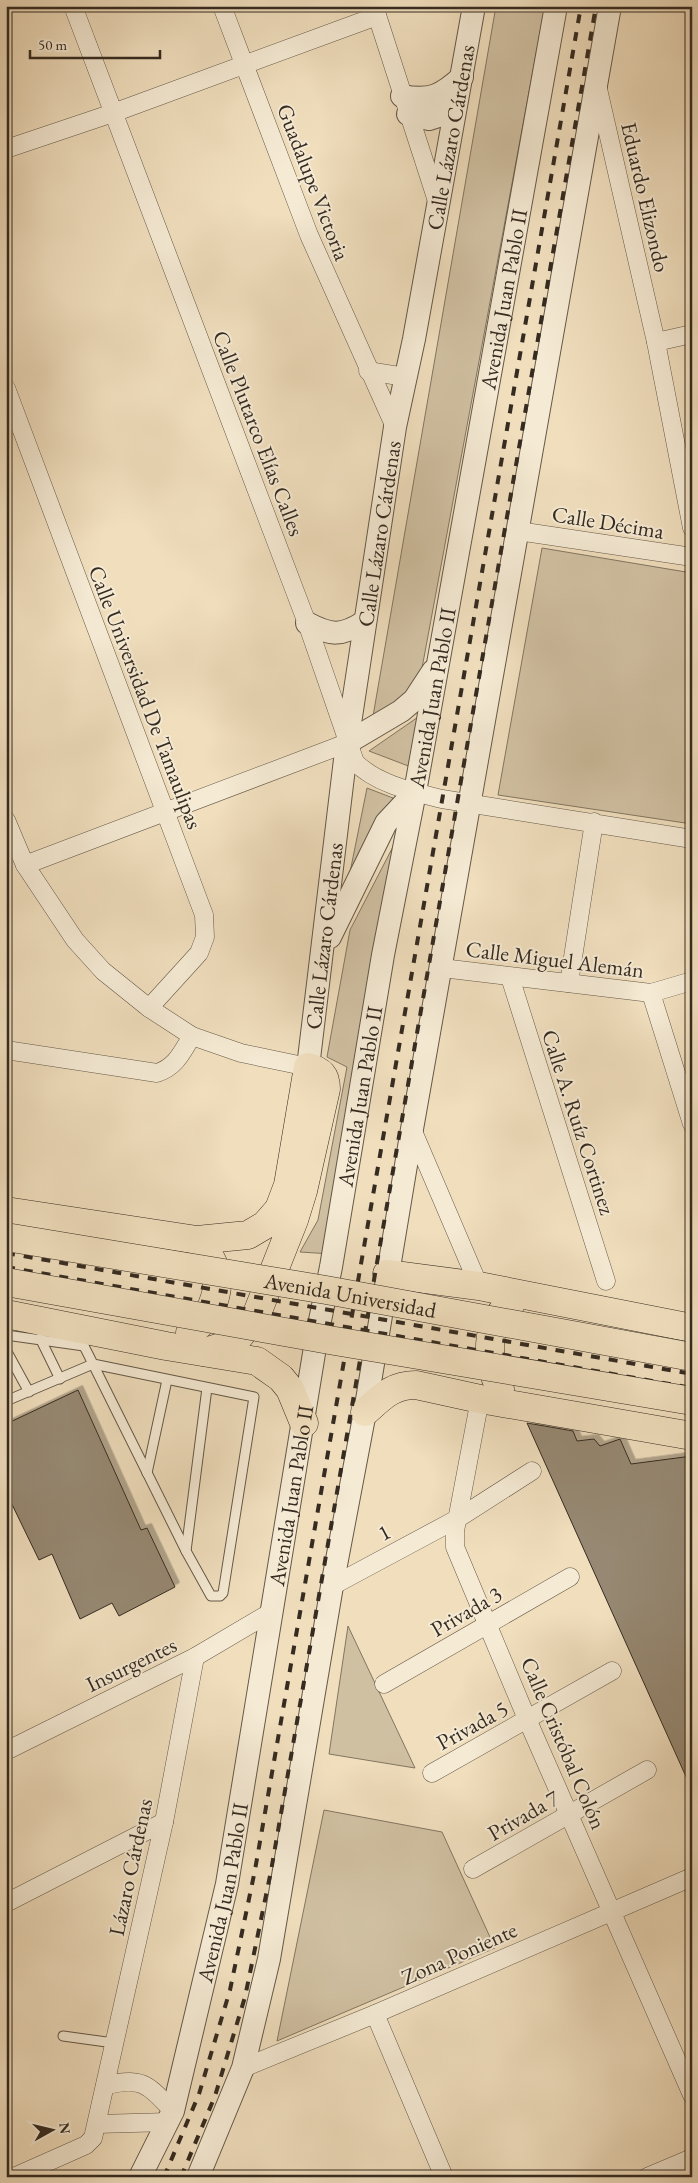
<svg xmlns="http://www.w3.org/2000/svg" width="698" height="2183" font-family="'EB Garamond',serif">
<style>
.green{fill:#d0c0a2;stroke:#827662}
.building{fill:#968872;stroke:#352b21;filter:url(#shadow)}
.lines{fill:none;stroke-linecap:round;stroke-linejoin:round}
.service-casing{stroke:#645848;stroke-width:11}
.minor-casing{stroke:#645848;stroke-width:19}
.tertiary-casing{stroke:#645848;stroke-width:24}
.trunk-casing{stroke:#352b21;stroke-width:29}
.service{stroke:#f5ead4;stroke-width:9}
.minor{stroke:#f5ead4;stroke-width:18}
.tertiary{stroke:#f5ead4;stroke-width:22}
.trunk{stroke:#f0debd;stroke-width:28}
.rail{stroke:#352b21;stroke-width:4;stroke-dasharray:9 9;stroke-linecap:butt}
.trunk-bridge-casing{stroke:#352b21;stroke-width:29;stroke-linecap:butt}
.trunk-bridge{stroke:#f0debd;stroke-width:28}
.labels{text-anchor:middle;stroke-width:4;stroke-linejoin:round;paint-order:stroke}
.street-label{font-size:22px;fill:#352b21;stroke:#f5ead4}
</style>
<defs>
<filter id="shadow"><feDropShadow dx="4.5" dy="-4.5" stdDeviation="0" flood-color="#0004"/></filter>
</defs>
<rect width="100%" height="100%" fill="#f0debd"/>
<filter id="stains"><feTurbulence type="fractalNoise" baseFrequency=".004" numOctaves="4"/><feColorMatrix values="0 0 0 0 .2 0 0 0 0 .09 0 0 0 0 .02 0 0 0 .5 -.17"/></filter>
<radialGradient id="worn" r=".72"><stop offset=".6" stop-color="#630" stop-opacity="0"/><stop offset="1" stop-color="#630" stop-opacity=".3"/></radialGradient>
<!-- green -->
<g class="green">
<path d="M 496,6 L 545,6 L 417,695 L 372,722 Z"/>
<path d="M 542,548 L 692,573 L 692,824 L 498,795 Z"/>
<path d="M 421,715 L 411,767 L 369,751 Z"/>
<path d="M 367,788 L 393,798 L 343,907 Z"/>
<path d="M 399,835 L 332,1254 L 300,1252 L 318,1220 L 347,1067 L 327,1057 L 350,930 Z"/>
<path d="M 348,1626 L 415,1768 L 329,1754 Z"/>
<path d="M 324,1810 L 442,1832 L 495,1948 L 277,2041 Z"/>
</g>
<!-- building -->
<g class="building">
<path d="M 78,1390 L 141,1530 L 147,1528 L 175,1587 L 119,1616 L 112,1603 L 80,1619 L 52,1554 L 39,1560 L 6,1492 L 6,1424 Z"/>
<path d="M 527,1423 L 573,1431 L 577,1441 L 594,1439 L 600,1446 L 620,1439 L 631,1464 L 692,1456 L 692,1790 Z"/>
</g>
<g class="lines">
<!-- service casing -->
<g class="service-casing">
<g id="service">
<path d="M 6,1335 L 84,1346"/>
<path d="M 40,1338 L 60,1379"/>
<path d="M 6,1350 L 29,1392"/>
<path d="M 6,1401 L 93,1364 L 254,1397 L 223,1593 L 220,1596 L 211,1596 L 186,1551 L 93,1364 L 78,1334"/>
<path d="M 147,1473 L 167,1380"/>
<path d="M 186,1551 L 207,1388"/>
<path d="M 63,2036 L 114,2043"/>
</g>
</g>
<!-- minor casing -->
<g class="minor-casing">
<g id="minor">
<path d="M 73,6 L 307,623 L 355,762 C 376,784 414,792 442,799 L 692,839"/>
<path d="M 222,6 L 309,235 L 395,427"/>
<path d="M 374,6 L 438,204"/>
<path d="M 598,89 L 656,342 L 692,528"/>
<path d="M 6,149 L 113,113 L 377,16"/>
<path d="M 656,342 L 692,334"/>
<path d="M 368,371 L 405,377"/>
<path d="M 6,388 L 204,915 L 205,937 L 199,953 L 149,1008"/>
<path d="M 518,531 L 692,557"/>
<path d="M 6,820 L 25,865 L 75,940 L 103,971 L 149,1008 L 192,1036 L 241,1053 L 308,1067"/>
<path d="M 25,865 L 347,743"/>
<path d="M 442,968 L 651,993 L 692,981"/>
<path d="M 510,977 L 606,1281"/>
<path d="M 569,983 L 594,822"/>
<path d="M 651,993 L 692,1124"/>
<path d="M 6,1050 L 157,1073 C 176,1067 182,1052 192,1036"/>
<path d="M 412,1129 L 479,1286"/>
<path d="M 480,1399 L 455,1531 L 455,1547 L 527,1719 L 692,2095"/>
<path d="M 332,1586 L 457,1519 L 532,1471"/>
<path d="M 384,1684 L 570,1577"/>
<path d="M 6,1751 L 195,1657 L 273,1611"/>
<path d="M 432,1773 L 612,1671"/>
<path d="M 473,1869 L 647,1770"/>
<path d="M 6,1903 L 164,1822"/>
<path d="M 375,2014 L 444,2177"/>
<path d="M 243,2068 L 375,2014 L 692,1877"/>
<path d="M 105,2086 C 142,2075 149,2086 173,2111"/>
<path d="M 97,2124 L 169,2122"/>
<path d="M 14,2177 L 86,2145 L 93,2138 L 164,1822 L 195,1657"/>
<path d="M 647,2177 L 692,2158"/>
</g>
</g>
<!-- tertiary casing -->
<g class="tertiary-casing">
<g id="tertiary">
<path d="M 402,96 C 431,101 441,96 462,77"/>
<path d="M 408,114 L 429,119 L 454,111"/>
<path d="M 307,623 C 331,636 342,636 364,622"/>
<path d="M 347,743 L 401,711 L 414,700 L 433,671"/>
<path d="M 330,937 L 386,823 L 415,792"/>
<path id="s1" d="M 308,1067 L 347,743 L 395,427 L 414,339 L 474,6"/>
<path id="s2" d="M 140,2177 L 173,2111 L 227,1884 L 317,1335 L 331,1267 L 383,955 L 415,792 L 556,6"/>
<path d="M 198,2177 L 243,2068 L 269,1959 L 332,1586 L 365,1412 L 412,1129 L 610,6"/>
</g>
</g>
<!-- trunk casing -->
<g class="trunk-casing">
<g id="trunk">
<path d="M 6,1211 L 197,1240 L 248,1235 L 265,1225 L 279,1209 L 288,1185 L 308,1067 C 321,1071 326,1075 326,1089 L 303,1191 L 294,1220 L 256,1316 L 237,1339 L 227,1345 L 205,1352"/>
<path d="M 387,1274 L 479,1286 L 692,1328"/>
<path d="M 6,1314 L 166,1346 L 257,1361 L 281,1378 L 290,1389 L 304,1423"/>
<path d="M 190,1333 C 216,1312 227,1280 206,1251"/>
<path d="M 500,1389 C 487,1360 483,1325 511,1303"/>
<path d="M 365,1412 C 382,1397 392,1385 416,1385 L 480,1399 L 692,1436"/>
</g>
</g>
<!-- service -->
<use href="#service" class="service"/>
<!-- minor -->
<use href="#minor" class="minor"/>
<!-- tertiary -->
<use href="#tertiary" class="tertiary"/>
<!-- trunk -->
<use href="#trunk" class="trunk"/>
<!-- rail -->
<g class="rail">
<path d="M 6,1253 L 692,1374"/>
<path d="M 6,1267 L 692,1388"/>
<path d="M 164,2177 L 199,2094 L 230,1990 L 255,1870 L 581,6"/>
<path d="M 181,2177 L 215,2096 L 245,1997 L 271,1871 L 596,6"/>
</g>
<!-- trunk-bridge casing -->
<g class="trunk-bridge-casing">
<g id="trunk-bridge">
<path id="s3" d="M 6,1237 L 326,1290 L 692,1357"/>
<path d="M 6,1282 L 335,1341 L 692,1401"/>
</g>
</g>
<!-- trunk-bridge -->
<use href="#trunk-bridge" class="trunk-bridge"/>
</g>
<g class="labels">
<!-- street labels -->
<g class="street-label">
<text dy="8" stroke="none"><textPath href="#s1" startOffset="941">Calle Lázaro Cárdenas</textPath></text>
<text transform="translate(314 182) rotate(69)" y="8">Guadalupe Victoria</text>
<text transform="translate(646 197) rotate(77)" y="8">Eduardo Elizondo</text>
<text dy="8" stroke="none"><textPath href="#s2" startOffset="1916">Avenida Juan Pablo II</textPath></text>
<text transform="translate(259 433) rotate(69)" y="8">Calle Plutarco Elías Calles</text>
<text transform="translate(608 522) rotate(9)" y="8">Calle Décima</text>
<text dy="8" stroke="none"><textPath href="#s1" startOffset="538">Calle Lázaro Cárdenas</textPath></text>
<text transform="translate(146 697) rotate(69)" y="8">Calle Universidad De Tamaulipas</text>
<text dy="8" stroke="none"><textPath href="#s2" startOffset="1511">Avenida Juan Pablo II</textPath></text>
<text dy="8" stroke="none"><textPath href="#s1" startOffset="132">Calle Lázaro Cárdenas</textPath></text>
<text transform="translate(555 959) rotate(7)" y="8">Calle Miguel Alemán</text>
<text dy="8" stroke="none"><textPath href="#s2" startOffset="1106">Avenida Juan Pablo II</textPath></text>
<text transform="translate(579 1122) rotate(72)" y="8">Calle A. Ruíz Cortinez</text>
<text dy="8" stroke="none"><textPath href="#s3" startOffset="349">Avenida Universidad</textPath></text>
<text dy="8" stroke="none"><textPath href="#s2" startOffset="701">Avenida Juan Pablo II</textPath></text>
<text transform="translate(384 1532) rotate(-28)" y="8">1</text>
<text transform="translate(466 1611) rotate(-30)" y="8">Privada 3</text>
<text transform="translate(131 1664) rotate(-26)" y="8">Insurgentes</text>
<text transform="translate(472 1725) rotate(-29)" y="8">Privada 5</text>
<text transform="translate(564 1743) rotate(67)" y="8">Calle Cristóbal Colón</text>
<text transform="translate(523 1815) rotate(-30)" y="8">Privada 7</text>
<text transform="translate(130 1867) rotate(-78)" y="8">Lázaro Cárdenas</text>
<text dy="8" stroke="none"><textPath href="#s2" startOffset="298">Avenida Juan Pablo II</textPath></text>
<text transform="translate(459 1953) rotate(-24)" y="8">Zona Poniente</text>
</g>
</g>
<!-- margin -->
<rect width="698" height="2183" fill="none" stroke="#f0debd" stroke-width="25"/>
<rect x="8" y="8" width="683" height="2168" fill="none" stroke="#352b21" stroke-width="2.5"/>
<rect x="12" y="12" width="673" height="2158" fill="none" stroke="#352b21"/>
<!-- north arrow -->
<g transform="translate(52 2130) rotate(82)" stroke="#f5ead4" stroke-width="4" paint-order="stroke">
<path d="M0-4L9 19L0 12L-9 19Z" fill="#352b21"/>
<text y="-8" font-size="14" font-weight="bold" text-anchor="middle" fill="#352b21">N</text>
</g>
<!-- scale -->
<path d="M30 50v8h130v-8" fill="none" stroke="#352b21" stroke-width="2.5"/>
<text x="38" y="50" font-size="15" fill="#352b21" stroke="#f5ead4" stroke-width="4" paint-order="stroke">50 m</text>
<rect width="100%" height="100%" filter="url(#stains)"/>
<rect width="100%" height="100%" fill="url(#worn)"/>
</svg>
